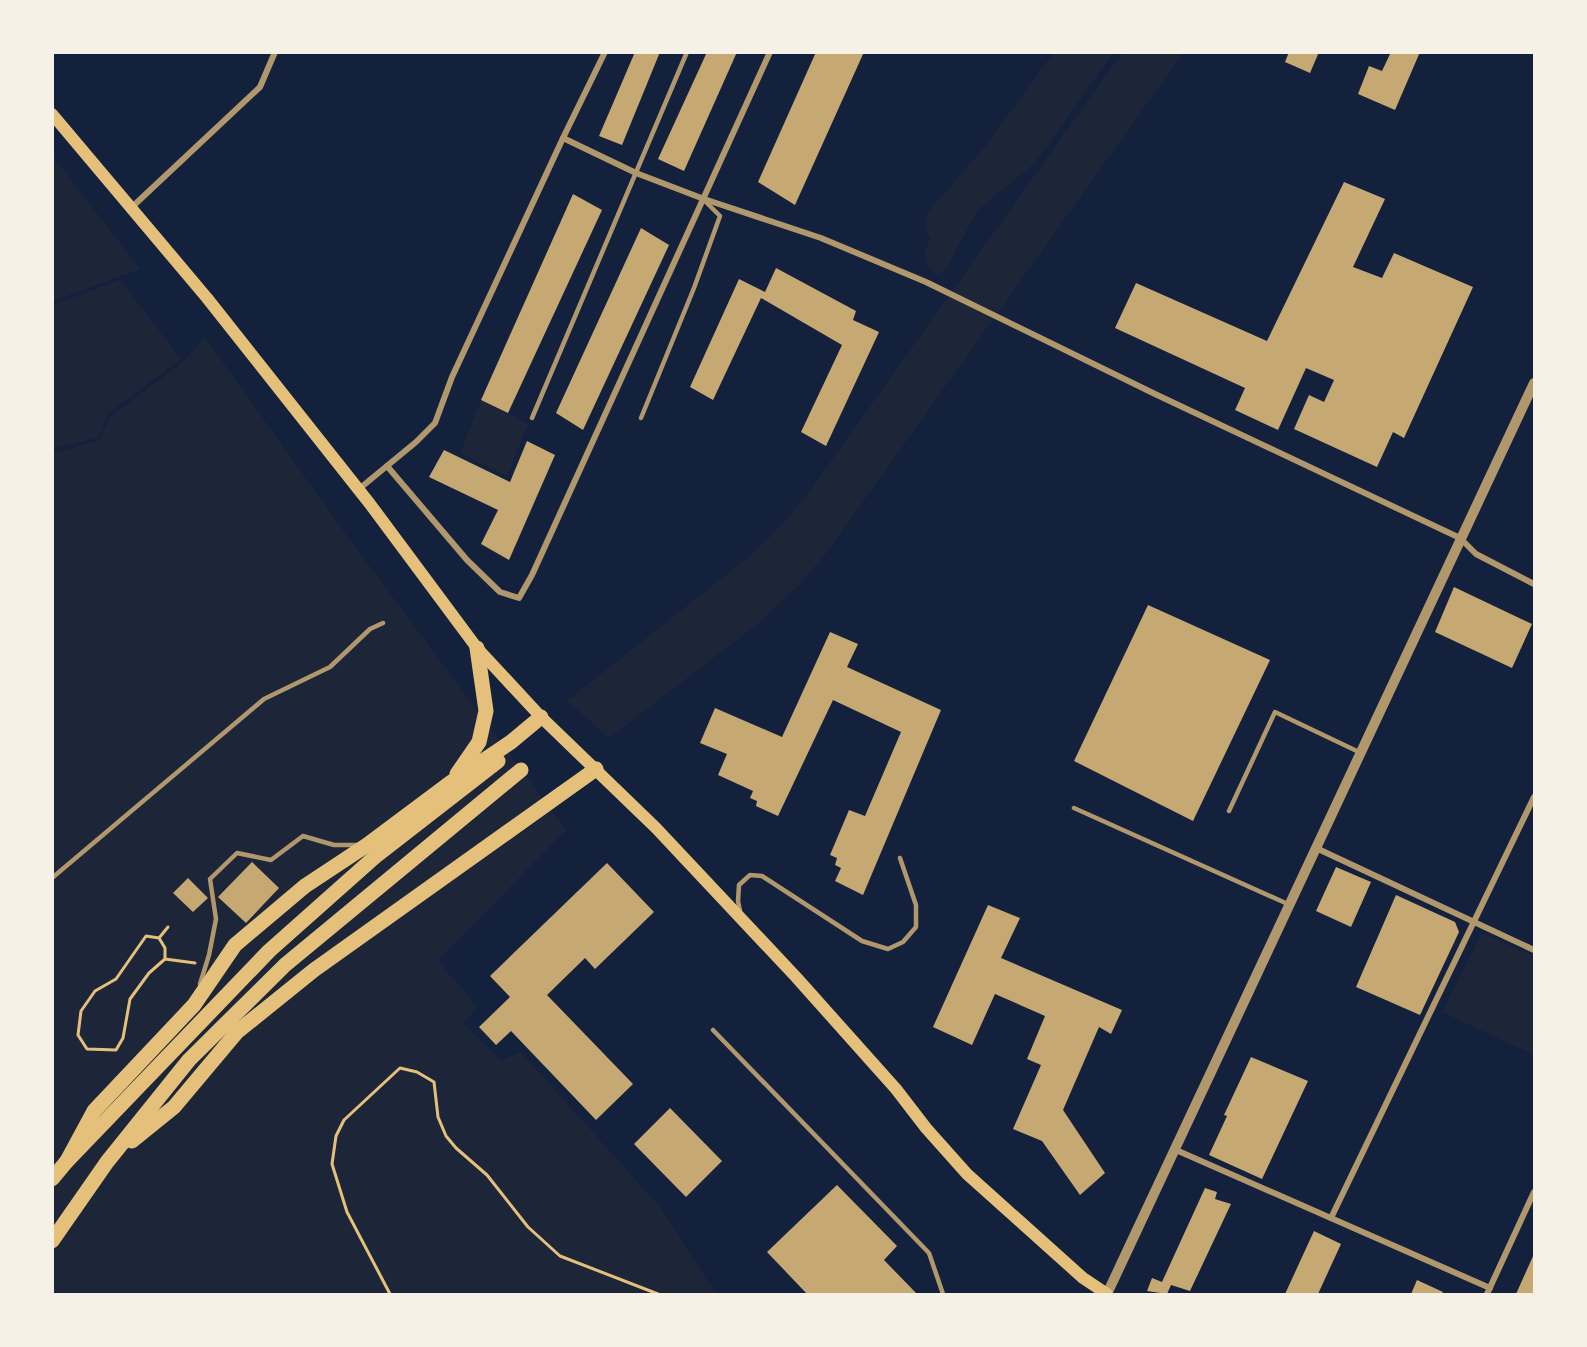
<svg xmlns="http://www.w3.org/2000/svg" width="1587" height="1347" font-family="'Nunito Sans',sans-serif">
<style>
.green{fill:#1d2539}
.building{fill:#c6a872}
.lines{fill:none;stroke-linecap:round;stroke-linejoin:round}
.path{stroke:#e5c07b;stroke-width:3}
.service{stroke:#b1986c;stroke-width:4.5}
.minor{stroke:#b1986c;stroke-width:6}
.tertiary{stroke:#b1986c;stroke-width:10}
.secondary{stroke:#e5c07b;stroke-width:12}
.trunk{stroke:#e5c07b;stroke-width:15}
</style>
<rect width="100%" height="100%" fill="#14213d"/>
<!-- green -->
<g class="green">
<path d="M 1053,53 L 1113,53 L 1035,163 L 977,211 L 946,269 L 938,275 L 928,266 L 924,251 L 931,238 L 925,229 L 928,212 L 987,144 Z"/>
<path d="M 1122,53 L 1183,53 L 827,552 L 800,584 L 759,623 L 609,738 L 567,701 L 752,554 L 772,535 L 804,499 Z"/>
<path d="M 53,157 L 140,269 L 53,301 L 52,301 Z"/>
<path d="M 120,280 L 181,359 L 107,414 L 99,437 L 53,449 L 53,305 Z"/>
<path d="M 205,337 L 339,525 L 566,830 L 438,961 L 477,1006 L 464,1024 L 501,1061 L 521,1052 L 659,1206 L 716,1294 L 53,1294 L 53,453 L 101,440 L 110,417 L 184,361 Z"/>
<path d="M 481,400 L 528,424 L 507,476 L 460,453 Z"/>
<path d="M 1482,933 L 1534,956 L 1534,1055 L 1442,1012 Z"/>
</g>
<!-- building -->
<g class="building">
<path d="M 635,52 L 660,52 L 622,145 L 599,136 Z"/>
<path d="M 707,52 L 737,52 L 684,171 L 658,159 Z"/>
<path d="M 816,52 L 864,52 L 795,205 L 758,182 Z"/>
<path d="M 1289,52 L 1319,52 L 1310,73 L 1285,62 Z"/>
<path d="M 1391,52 L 1420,52 L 1395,110 L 1358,94 L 1369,66 L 1382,71 Z"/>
<path d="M 1344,182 L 1385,199 L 1353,267 L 1382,278 L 1394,253 L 1473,287 L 1404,438 L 1393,432 L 1377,467 L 1294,429 L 1309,395 L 1324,402 L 1334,380 L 1306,368 L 1278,430 L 1235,410 L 1245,388 L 1115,328 L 1136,283 L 1267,341 Z"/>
<path d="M 573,194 L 602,210 L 508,413 L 481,400 Z"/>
<path d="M 641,228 L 669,245 L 583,430 L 556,413 Z"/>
<path d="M 776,268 L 856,311 L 853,320 L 879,332 L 826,446 L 801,432 L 842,345 L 761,298 L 713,400 L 690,387 L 739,279 L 765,292 Z"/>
<path d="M 527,441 L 555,455 L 509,560 L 481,544 L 498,510 L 429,477 L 444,450 L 510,482 Z"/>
<path d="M 1454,587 L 1532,624 L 1512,668 L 1435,632 Z"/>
<path d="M 1148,605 L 1270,660 L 1193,821 L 1074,761 Z"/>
<path d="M 830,632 L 858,644 L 847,667 L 941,710 L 863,895 L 835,881 L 841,868 L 835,865 L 837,858 L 830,855 L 849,810 L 865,816 L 901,732 L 833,700 L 778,816 L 756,806 L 757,801 L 750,798 L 753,791 L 718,775 L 727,754 L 700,743 L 715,708 L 782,737 Z"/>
<path d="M 252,862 L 279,888 L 246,923 L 218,897 Z"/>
<path d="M 607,863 L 654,912 L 595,969 L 585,958 L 547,995 L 633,1084 L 596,1120 L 511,1031 L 496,1045 L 479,1027 L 510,997 L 490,976 Z"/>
<path d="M 1336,867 L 1371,882 L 1351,927 L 1316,911 Z"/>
<path d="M 188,878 L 208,898 L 193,912 L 173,893 Z"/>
<path d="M 1396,895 L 1455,922 L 1459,932 L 1420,1015 L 1356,987 Z"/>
<path d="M 988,905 L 1020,918 L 1001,958 L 1122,1010 L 1111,1034 L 1099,1027 L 1063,1110 L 1105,1173 L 1080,1195 L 1042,1141 L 1013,1129 L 1041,1065 L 1027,1059 L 1045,1016 L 995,994 L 972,1045 L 933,1027 Z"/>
<path d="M 1251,1057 L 1308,1081 L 1262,1179 L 1209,1155 L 1227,1116 L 1224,1115 Z"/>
<path d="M 670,1108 L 722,1161 L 686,1197 L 634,1144 Z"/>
<path d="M 837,1185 L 897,1246 L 884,1260 L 917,1294 L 807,1294 L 767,1252 Z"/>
<path d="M 1205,1188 L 1217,1192 L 1215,1199 L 1231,1204 L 1190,1291 L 1171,1285 L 1167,1294 L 1147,1291 L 1152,1278 L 1162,1282 Z"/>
<path d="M 1314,1231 L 1341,1244 L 1318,1294 L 1285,1294 Z"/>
<path d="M 1534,1254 L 1534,1294 L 1516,1294 Z"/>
<path d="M 1417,1280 L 1443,1292 L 1442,1294 L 1411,1294 Z"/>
</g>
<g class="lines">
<!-- path -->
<g class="path">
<path d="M 159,938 L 168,927"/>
<path d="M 165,959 L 165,948 L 159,938 L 146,936 L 116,979 L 95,991 L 81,1011 L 78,1035 L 87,1049 L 116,1050 L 123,1038 L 130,999 L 149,973 L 165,959 L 195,963"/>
<path d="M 390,1294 L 347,1212 L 332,1164 L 336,1136 L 344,1120 L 400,1068 L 417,1072 L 434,1082 L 438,1117 L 446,1136 L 456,1148 L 487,1175 L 528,1227 L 560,1256 L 658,1294"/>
</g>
<!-- service -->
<g class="service">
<path d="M 532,418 L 687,52"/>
<path d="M 641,418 L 694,288 L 720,216 L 705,201"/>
<path d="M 1074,808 L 1290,905"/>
<path d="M 1229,811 L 1275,712 L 1361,753"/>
<path d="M 52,878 L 264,699 L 330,667 L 370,629 L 383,623"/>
<path d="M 740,911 L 738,901 L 739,885 L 750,875 L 762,876 L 862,941 L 888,949 L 903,942 L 916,927 L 916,905 L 900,858"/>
<path d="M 200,984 L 209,955 L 216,919 L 210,879 L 237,853 L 271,860 L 303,836 L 334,845 L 358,845"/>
<path d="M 713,1030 L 929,1253 L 943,1294"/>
</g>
<!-- minor -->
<g class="minor">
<path d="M 563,138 L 636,173 L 704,199 L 821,238 L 926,282 L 1155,394 L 1460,538 L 1476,554 L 1534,584"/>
<path d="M 131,208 L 260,87 L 275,52"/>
<path d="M 387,466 L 467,560 L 500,592 L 519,598 L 532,575 L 770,52"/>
<path d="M 359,489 L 416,442 L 435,423 L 452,377 L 563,138 L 605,52"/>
<path d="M 1316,848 L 1534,950"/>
<path d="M 1176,1150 L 1490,1288"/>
<path d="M 1331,1218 L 1534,797"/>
<path d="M 1487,1294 L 1534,1192"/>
</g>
<!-- tertiary -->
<path class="tertiary" d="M 1107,1294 L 1534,383"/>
<!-- secondary -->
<path class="secondary" d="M 52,114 L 207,298 L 370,504 L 477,648 L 541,717 L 656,828 L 796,977 L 896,1089 L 926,1128 L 967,1174 L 1083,1278 L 1107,1294"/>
<!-- trunk -->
<g class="trunk">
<path d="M 457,774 L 479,742 L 486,711 L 477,648"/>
<path d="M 132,1141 L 174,1107 L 237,1032 L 314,970 L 596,769"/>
<path d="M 67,1161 L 94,1111 L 194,1005 L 235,945 L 305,886 L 367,845 L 450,783 L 511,742 L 541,717"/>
<path d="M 52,1179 L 67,1161 L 269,951 L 377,855 L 498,761"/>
<path d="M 52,1241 L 107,1162 L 189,1060 L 285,965 L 521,770"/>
</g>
</g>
<!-- border -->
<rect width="1587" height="1347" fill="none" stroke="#f6f1e7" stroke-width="108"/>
</svg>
